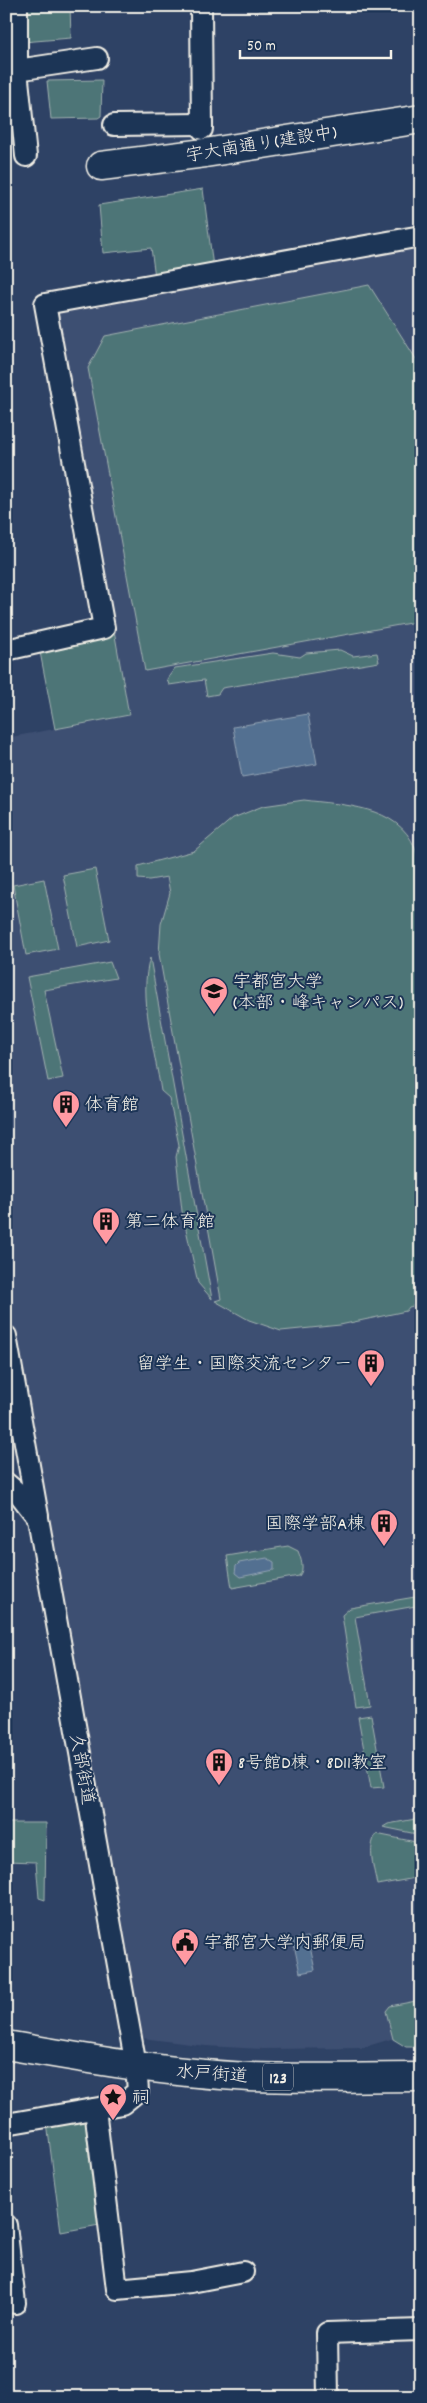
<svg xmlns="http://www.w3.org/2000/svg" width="427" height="2403" font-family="Dekko,'Klee One',sans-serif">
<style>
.built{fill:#3e4f72}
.green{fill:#4e7477;stroke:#a1b2b0}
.water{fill:#537091;stroke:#93a4b4}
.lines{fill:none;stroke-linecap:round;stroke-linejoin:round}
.street-casing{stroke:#f4f1e8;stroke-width:24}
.secondary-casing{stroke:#f4f1e8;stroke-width:31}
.highway-casing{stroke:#f4f1e8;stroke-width:31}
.street{stroke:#1d3557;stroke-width:20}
.secondary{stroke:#1d3557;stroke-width:28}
.highway{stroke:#1d3557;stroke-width:28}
.labels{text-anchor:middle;stroke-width:4;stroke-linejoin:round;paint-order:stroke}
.shield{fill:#1d3557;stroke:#b4b9bc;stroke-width:1}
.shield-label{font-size:16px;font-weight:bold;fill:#f4f1e8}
.street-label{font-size:18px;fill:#f4f1e8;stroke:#1d3557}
.poi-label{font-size:18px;fill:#f4f1e8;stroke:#1d3557;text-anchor:start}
</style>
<rect width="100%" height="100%" fill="#2e4265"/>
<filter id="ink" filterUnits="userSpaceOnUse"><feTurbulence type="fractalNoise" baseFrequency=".02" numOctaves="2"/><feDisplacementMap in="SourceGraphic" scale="10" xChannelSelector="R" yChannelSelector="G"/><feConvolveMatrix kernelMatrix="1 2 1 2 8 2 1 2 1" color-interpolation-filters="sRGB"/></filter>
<g filter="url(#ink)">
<!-- built -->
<path class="built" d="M 421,244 L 421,2047 L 406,2047 L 391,2039 L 361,2048 L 263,2049 L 206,2046 L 142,2038 L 6,1292 L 6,738 L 129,715 L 54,308 Z"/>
<!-- green -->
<g class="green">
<path d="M 70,6 L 71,38 L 23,42 L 24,7 Z"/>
<path d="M 258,6 L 316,6 L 316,11 L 258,10 Z"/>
<path d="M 102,80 L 101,116 L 98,118 L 51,119 L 47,81 Z"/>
<path d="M 203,189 L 213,267 L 155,277 L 151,248 L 103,253 L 99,205 Z"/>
<path d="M 369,285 L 418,362 L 421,381 L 421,621 L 145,671 L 88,368 L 105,336 Z"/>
<path d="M 114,630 L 129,715 L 55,729 L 39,647 Z"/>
<path d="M 340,650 L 353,656 L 377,653 L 379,662 L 222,688 L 218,694 L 207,696 L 204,680 L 169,685 L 167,679 L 175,668 L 273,653 L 300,657 L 306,653 Z"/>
<path d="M 304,800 C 342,805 398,805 415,848 C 418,856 419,866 421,874 L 421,1304 L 409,1307 L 406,1311 L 340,1325 L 281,1331 L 249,1320 L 215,1301 L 221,1299 L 159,954 L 161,924 L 170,893 L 167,877 L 149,880 L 138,879 L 138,866 L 194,851 L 233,818 L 263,806 Z"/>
<path d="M 95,869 L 109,940 L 77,947 L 63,875 Z"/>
<path d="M 44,879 L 58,949 L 26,955 L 13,885 Z"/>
<path d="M 150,958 L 212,1299 L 198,1283 L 182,1211 L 176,1157 L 179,1145 L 169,1098 L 161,1091 C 155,1052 138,995 150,958 Z"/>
<path d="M 110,962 L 116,978 L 44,990 L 63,1078 L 48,1081 L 27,977 Z"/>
<path d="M 288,1546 L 298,1551 C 301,1559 305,1569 299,1576 L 232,1588 L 227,1556 Z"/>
<path d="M 421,1596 L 421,1605 L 355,1617 L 370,1705 L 356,1707 L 342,1615 L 350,1608 Z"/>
<path d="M 371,1715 L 384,1787 L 371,1788 L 358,1717 Z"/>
<path d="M 421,1818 L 421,1835 L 383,1827 L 388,1824 Z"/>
<path d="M 6,1823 L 46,1823 L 45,1900 L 39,1898 L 36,1862 L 6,1861 Z"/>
<path d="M 376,1834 L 421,1843 L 421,1877 L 377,1885 C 374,1868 367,1850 376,1834 Z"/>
<path d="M 421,2000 L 421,2047 L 406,2047 L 393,2039 L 386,2011 L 390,2006 Z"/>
<path d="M 93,2115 L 105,2224 L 61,2232 L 47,2123 Z"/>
</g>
<!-- water -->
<g class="water">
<path d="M 308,714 L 317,764 L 242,777 L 233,727 Z"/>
<path d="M 267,1558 L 274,1562 L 274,1570 L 240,1577 L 235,1573 L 236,1566 L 239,1563 Z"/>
<path d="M 308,1937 L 315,1970 L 300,1973 L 293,1940 Z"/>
</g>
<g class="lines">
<!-- street casing -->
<g class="street-casing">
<g id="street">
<path d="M 17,6 L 17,70 L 97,58"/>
<path d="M 201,6 L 202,129"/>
<path d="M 6,72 L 17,70 L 26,156"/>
<path d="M 114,125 L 202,124"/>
<path d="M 6,650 L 104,628 L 45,304 L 421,236"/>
<path d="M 6,1336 L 38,1516"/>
<path d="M 6,1483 L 20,1495 L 38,1518 L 136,2066 L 138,2091 L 122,2104 L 6,2124"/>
<path d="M 95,2109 L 117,2289 L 191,2282 L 243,2272"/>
<path d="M 6,2225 L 15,2303"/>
<path d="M 328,2397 L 327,2333 L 421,2330"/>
</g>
</g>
<!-- secondary casing -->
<g class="secondary-casing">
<path id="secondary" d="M 101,166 L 205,153 L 421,119"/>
</g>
<!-- highway casing -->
<g class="highway-casing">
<path id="highway" d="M 6,2045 C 87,2059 168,2073 250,2077 C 307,2079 364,2077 421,2077"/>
</g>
<!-- street -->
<use href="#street" class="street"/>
<!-- secondary -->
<use href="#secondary" class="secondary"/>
<!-- highway -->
<use href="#highway" class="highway"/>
</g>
</g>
<!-- icons -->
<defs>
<g id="university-pin" transform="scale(1.4375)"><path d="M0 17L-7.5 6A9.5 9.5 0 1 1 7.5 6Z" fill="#ff9aa2" stroke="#1d3557"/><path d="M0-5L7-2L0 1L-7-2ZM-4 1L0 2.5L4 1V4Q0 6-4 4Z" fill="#111"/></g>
<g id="building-pin" transform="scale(1.4375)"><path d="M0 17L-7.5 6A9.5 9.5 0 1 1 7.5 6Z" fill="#ff9aa2" stroke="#1d3557"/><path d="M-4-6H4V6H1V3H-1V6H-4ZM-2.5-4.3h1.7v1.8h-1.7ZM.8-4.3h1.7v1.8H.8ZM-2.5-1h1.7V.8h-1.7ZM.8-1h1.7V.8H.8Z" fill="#111"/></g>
<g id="civic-pin" transform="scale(1.4375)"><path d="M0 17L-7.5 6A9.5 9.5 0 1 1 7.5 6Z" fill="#ff9aa2" stroke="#1d3557"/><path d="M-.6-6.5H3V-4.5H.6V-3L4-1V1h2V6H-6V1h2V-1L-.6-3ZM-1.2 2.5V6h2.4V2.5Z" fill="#111"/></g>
<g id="sight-pin" transform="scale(1.4375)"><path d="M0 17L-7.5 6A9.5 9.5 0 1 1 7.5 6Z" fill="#ff9aa2" stroke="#1d3557"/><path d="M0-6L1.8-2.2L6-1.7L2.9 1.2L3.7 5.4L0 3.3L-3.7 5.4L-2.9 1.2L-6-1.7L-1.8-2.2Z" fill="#111"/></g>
</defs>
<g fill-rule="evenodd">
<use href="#university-pin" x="214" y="991"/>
<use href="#building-pin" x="66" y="1104"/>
<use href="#building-pin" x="106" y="1221"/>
<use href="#building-pin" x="371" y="1363"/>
<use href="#building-pin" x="384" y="1523"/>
<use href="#building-pin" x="219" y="1762"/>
<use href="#civic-pin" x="185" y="1942"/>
<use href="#sight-pin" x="113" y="2097"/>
</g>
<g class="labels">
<!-- shield labels -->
<rect class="shield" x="263" y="2063.5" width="30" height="27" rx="4"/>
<g class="shield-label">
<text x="278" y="2083">123</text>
</g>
<!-- street labels -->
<g class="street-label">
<text transform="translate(261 143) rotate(-9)" y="6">宇大南通り(建設中)</text>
<text transform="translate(83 1769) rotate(80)" y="6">久部街道</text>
<text transform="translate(212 2073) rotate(4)" y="6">水戸街道</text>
</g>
<!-- poi labels -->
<g class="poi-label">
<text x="233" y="987">宇都宮大学<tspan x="233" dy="21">(本部・峰キャンパス)</tspan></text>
<text x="85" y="1110">体育館</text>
<text x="125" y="1227">第二体育館</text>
<text x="352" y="1369" text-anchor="end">留学生・国際交流センター</text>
<text x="365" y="1529" text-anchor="end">国際学部A棟</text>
<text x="238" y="1768">8号館D棟・8D11教室</text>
<text x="204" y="1948">宇都宮大学内郵便局</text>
<text x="132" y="2103">祠</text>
</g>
</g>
<!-- margin -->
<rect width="427" height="2403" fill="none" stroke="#1d3557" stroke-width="25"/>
<rect x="12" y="12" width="402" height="2378" fill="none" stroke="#f4f1e8" stroke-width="2" filter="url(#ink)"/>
<!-- scale -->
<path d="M240 50v8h151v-8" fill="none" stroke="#f4f1e8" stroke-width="2.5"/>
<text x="247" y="50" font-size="15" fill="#f4f1e8" stroke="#1d3557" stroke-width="4" paint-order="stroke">50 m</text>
</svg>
